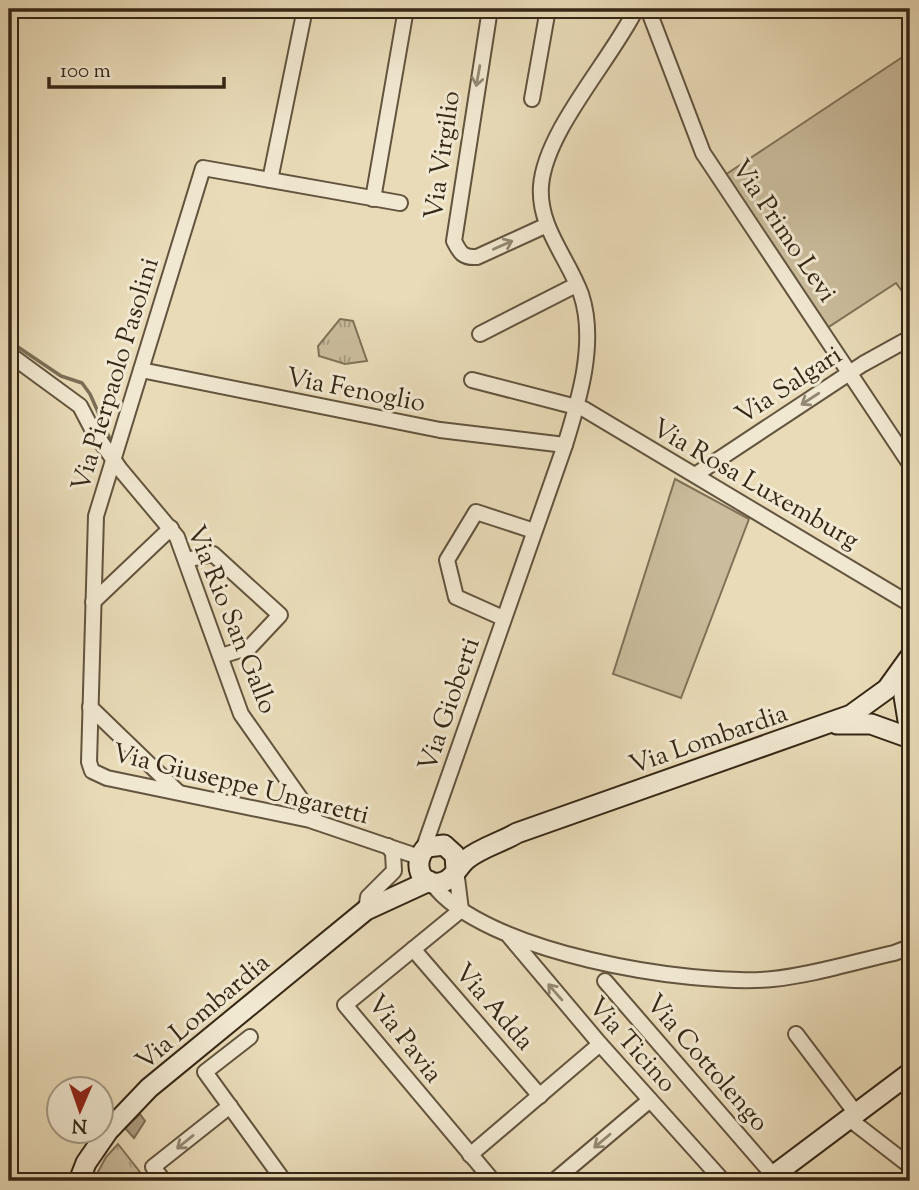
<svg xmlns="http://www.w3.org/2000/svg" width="919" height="1190" font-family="'Sorts Mill Goudy',serif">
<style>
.grass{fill:url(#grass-tufts);stroke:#807258;stroke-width:2}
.pitch{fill:#cabc9c;stroke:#807258;stroke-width:2}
.water{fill:url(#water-ripples);stroke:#7c6e56;stroke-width:2}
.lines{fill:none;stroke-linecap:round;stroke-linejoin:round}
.stream{stroke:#7c6e56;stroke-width:3.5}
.street-casing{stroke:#62543e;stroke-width:18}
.secondary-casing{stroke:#352715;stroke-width:23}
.street{stroke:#f1e8d1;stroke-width:14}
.secondary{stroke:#f1e8d1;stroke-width:19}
.oneway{stroke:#938873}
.labels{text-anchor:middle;stroke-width:6;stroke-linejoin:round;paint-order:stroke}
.street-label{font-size:26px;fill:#352715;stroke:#f1e8d1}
</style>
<defs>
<pattern id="grass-tufts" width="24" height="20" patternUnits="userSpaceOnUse" patternTransform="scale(1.75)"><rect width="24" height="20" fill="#cabc9c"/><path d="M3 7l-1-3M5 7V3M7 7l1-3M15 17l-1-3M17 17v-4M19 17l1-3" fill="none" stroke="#a5997e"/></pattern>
<pattern id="water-ripples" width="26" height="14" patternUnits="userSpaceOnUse" patternTransform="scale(1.75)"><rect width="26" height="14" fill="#ac9e81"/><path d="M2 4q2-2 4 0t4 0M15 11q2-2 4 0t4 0" fill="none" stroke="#8d8168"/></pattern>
</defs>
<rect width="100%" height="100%" fill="#e9dbb8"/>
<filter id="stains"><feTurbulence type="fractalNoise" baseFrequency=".00286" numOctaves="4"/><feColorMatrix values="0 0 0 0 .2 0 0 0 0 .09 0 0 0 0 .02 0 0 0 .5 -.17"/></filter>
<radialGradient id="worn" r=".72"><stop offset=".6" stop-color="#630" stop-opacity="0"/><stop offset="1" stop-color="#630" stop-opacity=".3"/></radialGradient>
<!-- grass -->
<g class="grass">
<path d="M 340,319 L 353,321 L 367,361 L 345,364 L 319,356 L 318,346 Z"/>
<path d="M 118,1144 L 147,1181 L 93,1181 L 106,1157 Z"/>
</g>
<!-- pitch -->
<g class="pitch">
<path d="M 910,52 L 910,302 L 896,283 L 827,328 L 725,175 Z"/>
<path d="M 675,479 L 749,519 L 681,698 L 613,674 Z"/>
</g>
<!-- water -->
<path class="water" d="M 140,1114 L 145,1121 L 134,1138 L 125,1128 Z"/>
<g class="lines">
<!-- stream -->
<path class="stream" d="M 9,341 L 61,376 L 82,383 L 90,394 L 110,439"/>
<!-- street casing -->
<g class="street-casing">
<g id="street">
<path d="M 490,9 L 454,241 C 460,253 463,258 477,257 L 547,225"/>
<path d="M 648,9 L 703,153 L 910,464"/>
<path d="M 532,99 L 548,9"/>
<path d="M 270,180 L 305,9"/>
<path d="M 373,199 L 406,9"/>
<path d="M 400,203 L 203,168 L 96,516 L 89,762 L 92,771 L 107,778 L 310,820 L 419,857"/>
<path d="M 480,334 L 576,285"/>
<path d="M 9,354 L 80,406 L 92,429 L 120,469 L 177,537 L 241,714 L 317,822"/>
<path d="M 141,370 L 440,430 L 565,445"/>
<path d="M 472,380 L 584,409 L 910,604"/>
<path d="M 695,475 L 863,364 L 910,338"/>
<path d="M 186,560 L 213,554 L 280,615 L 250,647 L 221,656"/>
<path d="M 93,602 L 171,528"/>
<path d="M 503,618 L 456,597 L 447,560 L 476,512 L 534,531"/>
<path d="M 90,707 L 178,792"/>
<path d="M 423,850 L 565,445 C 579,400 597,342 581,294 C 568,258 538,227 541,186 C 545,131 611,60 636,9"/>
<path d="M 456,870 L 461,910"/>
<path d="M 432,883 C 481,952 690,987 773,979 C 813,975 854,962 894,953 L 910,947"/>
<path d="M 366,910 L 368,897 L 394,871 L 393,853 L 388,846"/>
<path d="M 461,910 L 345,1005 L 493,1181"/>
<path d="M 509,936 L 600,1044 L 723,1181"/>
<path d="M 413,949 L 540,1096"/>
<path d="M 605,981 L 774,1176"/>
<path d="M 796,1034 L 855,1112"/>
<path d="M 250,1037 L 205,1072 L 284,1181"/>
<path d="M 848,1118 L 910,1166"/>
<path d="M 470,1155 L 600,1044"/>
<path d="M 164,1181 L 153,1167 L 230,1106"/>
<path d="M 554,1181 L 650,1100"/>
</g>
</g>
<!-- secondary casing -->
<g class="secondary-casing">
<g id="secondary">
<path d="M 910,673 L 904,696 L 910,733"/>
<path d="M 837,724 L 871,724 L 910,738"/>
<path d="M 456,870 L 455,855 L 444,845 L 427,847 C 411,861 420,890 443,882 C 454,879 458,866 467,859 C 480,848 502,842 517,833 L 851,715 L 887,689 L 910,657"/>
<path d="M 79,1181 L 86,1163 L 108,1131 L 149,1088 L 366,910 L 429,881"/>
<path d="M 766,1181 L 910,1073"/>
</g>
</g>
<!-- street -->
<use href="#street" class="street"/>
<!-- secondary -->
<use href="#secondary" class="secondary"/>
</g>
<!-- one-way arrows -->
<defs><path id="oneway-shaft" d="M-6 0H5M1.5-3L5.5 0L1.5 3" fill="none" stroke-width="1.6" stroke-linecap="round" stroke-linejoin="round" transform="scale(1.75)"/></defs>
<g class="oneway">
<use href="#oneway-shaft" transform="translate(478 76) rotate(100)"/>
<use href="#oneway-shaft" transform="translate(503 245) rotate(-24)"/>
<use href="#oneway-shaft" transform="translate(810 399) rotate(147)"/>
<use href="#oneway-shaft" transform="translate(555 992) rotate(-131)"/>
<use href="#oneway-shaft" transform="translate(602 1141) rotate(140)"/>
<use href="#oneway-shaft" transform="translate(185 1142) rotate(141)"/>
</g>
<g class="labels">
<!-- street labels -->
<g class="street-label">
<text transform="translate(441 155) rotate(-82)" y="9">Via Virgilio</text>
<text transform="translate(785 230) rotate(56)" y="9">Via Primo Levi</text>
<text transform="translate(114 374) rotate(-73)" y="9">Via Pierpaolo Pasolini</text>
<text transform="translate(788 384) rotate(-33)" y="9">Via Salgari</text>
<text transform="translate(356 389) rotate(11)" y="9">Via Fenoglio</text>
<text transform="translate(756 483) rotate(30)" y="9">Via Rosa Luxemburg</text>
<text transform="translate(233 619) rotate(68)" y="9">Via Rio San Gallo</text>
<text transform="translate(448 704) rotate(-71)" y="9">Via Gioberti</text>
<text transform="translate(708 738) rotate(-19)" y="9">Via Lombardia</text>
<text transform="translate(241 783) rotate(14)" y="9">Via Giuseppe Ungaretti</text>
<text transform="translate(495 1006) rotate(49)" y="9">Via Adda</text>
<text transform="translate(202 1011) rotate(-40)" y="9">Via Lombardia</text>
<text transform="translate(406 1038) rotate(52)" y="9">Via Pavia</text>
<text transform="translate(633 1044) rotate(48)" y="9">Via Ticino</text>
<text transform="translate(708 1062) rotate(49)" y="9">Via Cottolengo</text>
</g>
</g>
<!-- margin -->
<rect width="919" height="1190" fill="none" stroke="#e9dbb8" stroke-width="35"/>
<rect x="10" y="10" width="898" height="1169" fill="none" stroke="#352715" stroke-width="3.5"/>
<rect x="18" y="18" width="884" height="1155" fill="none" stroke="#352715" stroke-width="2"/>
<!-- north arrow -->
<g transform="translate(80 1110) rotate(182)"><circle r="33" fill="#f1e8d1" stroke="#a69b86" stroke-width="2"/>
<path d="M0-5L12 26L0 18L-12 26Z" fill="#8f2418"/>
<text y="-10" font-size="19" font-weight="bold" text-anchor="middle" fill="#352715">N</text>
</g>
<!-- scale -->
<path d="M49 77v10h175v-10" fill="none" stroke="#352715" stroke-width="3.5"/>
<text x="60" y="77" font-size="21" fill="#352715" stroke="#f1e8d1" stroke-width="5" paint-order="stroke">100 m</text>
<rect width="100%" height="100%" filter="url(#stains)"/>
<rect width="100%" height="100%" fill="url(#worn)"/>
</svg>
